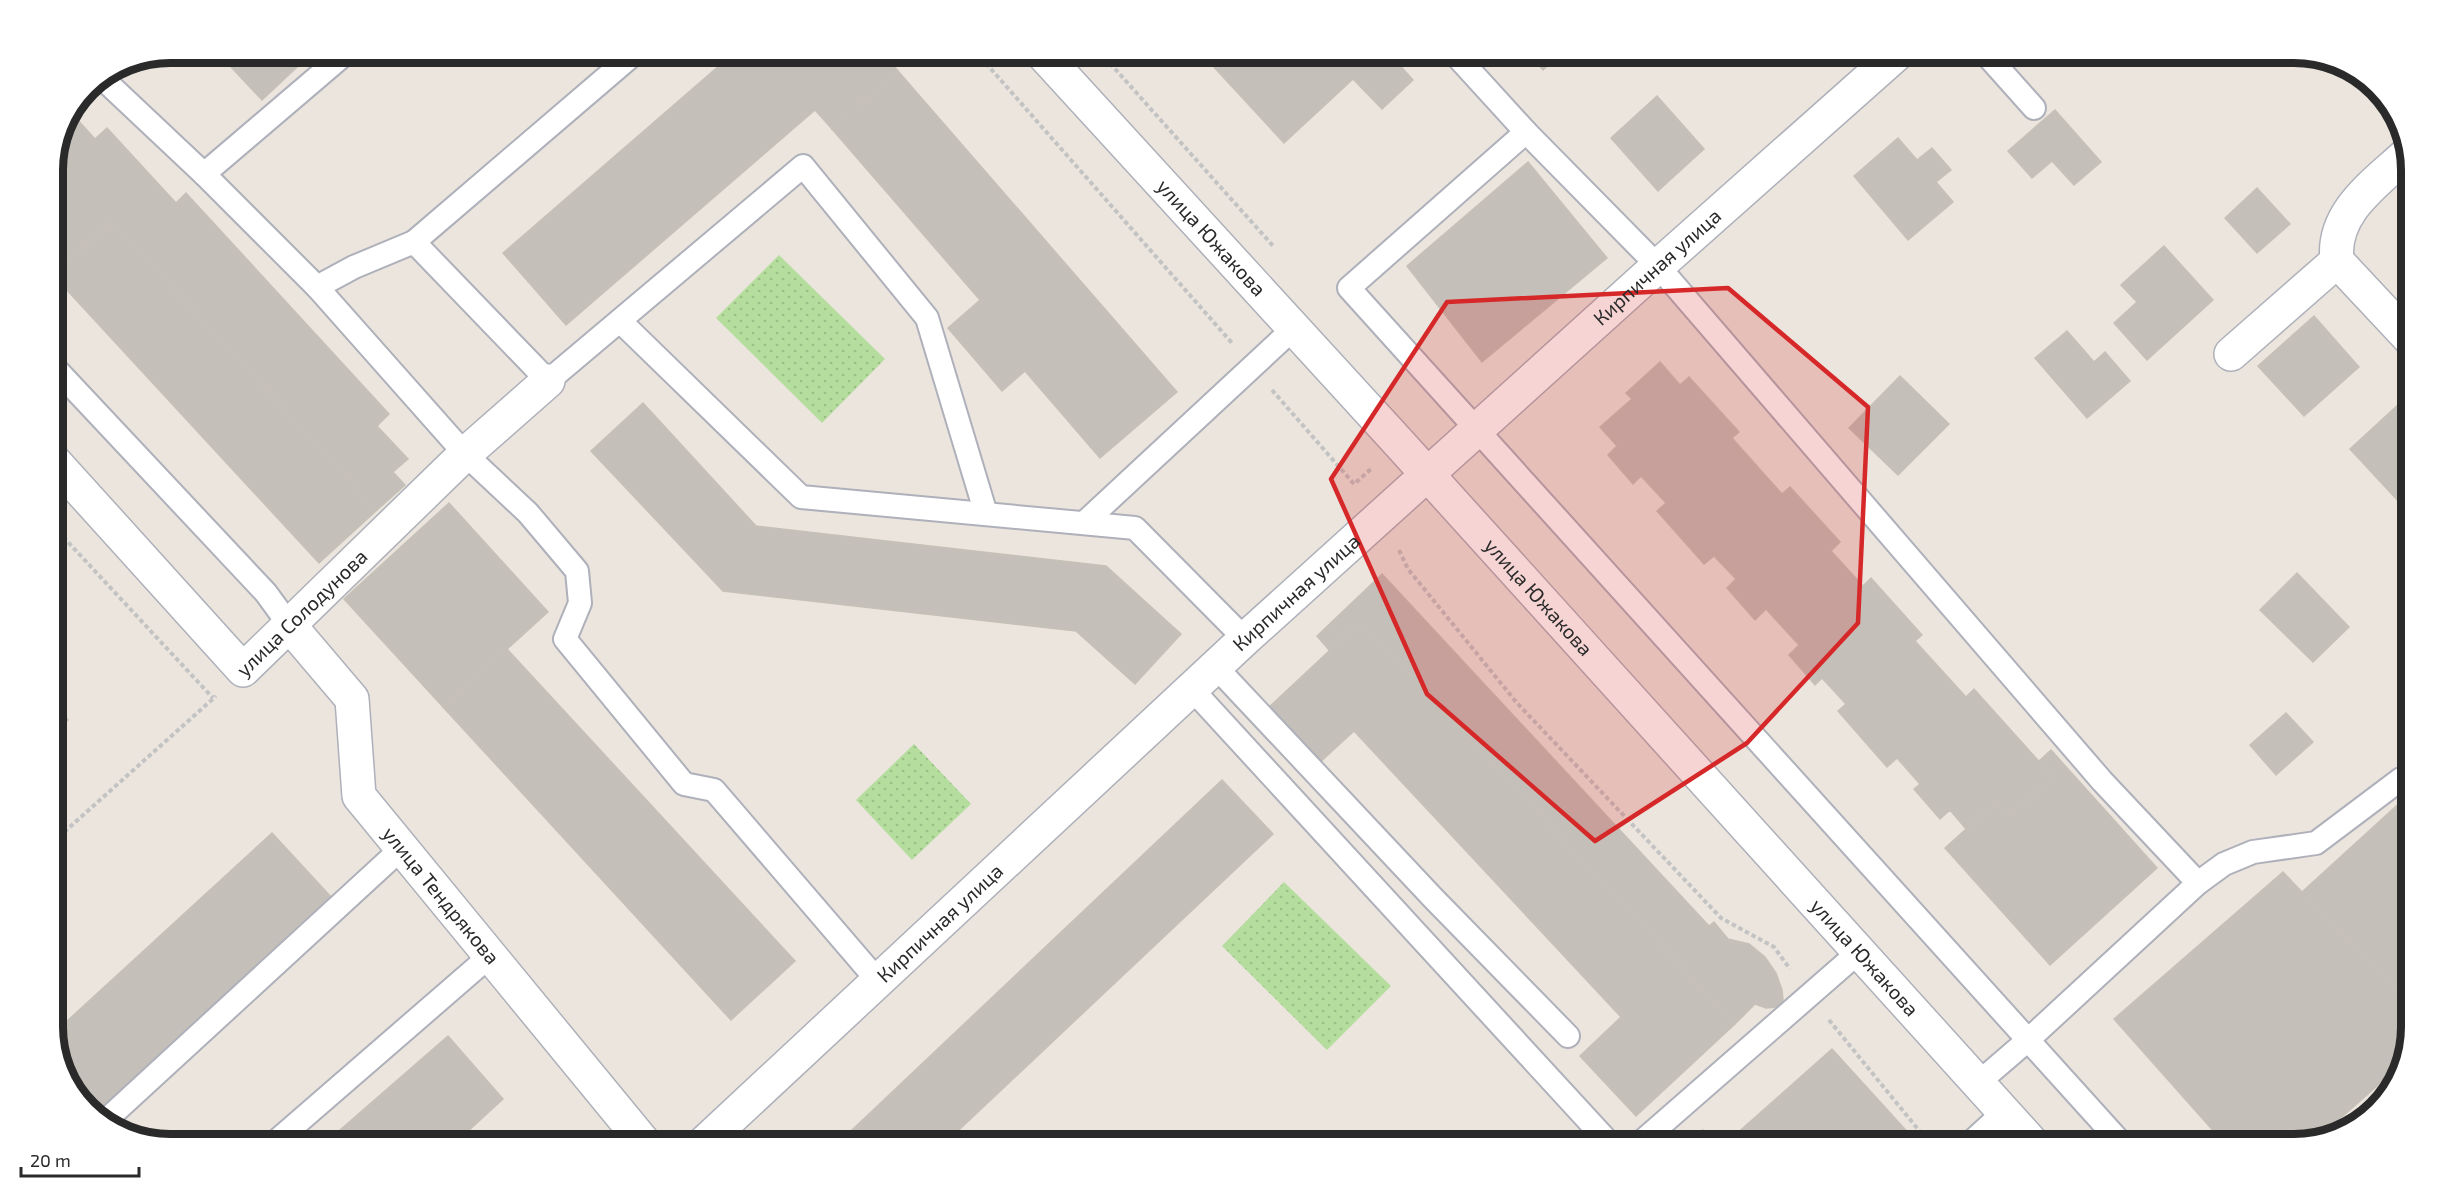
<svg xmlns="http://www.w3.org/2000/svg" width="2464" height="1197" font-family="'Exo 2',sans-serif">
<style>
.grass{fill:url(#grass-dots)}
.building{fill:#c4bfb9;stroke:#c6c1b7;stroke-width:1.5}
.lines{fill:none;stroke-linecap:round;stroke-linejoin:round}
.lane-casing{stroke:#aeb0ba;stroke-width:26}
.street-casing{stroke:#aeb0ba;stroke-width:36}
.secondary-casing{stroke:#aeb0ba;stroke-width:36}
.path{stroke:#c3c3c3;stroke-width:4;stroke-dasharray:4.5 3;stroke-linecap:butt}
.lane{stroke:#fff;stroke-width:22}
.street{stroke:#fff;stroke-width:33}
.secondary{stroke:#fff;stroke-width:33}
.marked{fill:#d62828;fill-opacity:0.2;stroke:#d62828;stroke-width:4.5;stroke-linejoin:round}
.labels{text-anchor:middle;stroke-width:4.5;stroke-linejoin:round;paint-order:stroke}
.street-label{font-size:20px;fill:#2a2a2a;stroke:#fff}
.rim{fill:none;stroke:#2a2a2a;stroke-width:8}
</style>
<defs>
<pattern id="grass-dots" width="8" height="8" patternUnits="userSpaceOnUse" patternTransform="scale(1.5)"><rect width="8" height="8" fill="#b5de9e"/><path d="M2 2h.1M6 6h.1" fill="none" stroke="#9cbf88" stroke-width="1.8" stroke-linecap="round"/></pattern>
</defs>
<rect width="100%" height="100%" fill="#ebe5de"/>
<!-- grass -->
<g class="grass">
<path d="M 779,255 L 885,359 L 822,423 L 716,318 Z"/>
<path d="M 914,744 L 971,804 L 912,860 L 856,800 Z"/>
<path d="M 1284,882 L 1391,986 L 1327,1050 L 1222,946 Z"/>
</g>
<!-- building -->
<g class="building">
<path d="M 217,52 L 313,52 L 262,100 Z"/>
<path d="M 735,52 L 882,52 L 898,71 L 832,129 L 815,110 L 566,325 L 503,253 Z"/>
<path d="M 1200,52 L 1388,52 L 1413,80 L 1382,109 L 1353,79 L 1284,143 Z"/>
<path d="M 1527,52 L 1562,52 L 1543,70 Z"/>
<path d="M 898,71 L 1177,392 L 1100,458 L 1025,371 L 1002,391 L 948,328 L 980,300 L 832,129 Z"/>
<path d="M 1657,96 L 1704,149 L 1658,191 L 1611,138 Z"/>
<path d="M 2055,110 L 2101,162 L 2074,185 L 2052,161 L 2032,178 L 2008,151 Z"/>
<path d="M 76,118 L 95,139 L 107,128 L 176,203 L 186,193 L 389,414 L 377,426 L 408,459 L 393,472 L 405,485 L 377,510 L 112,222 L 53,274 L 53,163 L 62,125 L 65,120 Z"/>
<path d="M 1898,138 L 1917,160 L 1932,148 L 1951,170 L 1936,182 L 1953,202 L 1908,240 L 1854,176 Z"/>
<path d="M 1528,162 L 1607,258 L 1482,362 L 1407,266 Z"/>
<path d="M 2257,188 L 2290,224 L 2257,253 L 2225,218 Z"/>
<path d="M 112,222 L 377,510 L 319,563 L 53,275 Z"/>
<path d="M 2164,246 L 2213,300 L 2147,360 L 2114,323 L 2137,302 L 2121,285 Z"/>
<path d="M 2314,316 L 2359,367 L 2304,416 L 2258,366 Z"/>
<path d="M 2067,331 L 2094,362 L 2105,352 L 2130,381 L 2087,418 L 2035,358 Z"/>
<path d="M 1660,362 L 1680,385 L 1689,377 L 1739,432 L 1732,438 L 1782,494 L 1790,487 L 1840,542 L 1831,551 L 1863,586 L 1871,578 L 1922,635 L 1915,641 L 1966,697 L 1974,689 L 2053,777 L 2009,817 L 1996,802 L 1966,829 L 1950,810 L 1940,819 L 1914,789 L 1920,784 L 1897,758 L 1887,767 L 1838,711 L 1846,704 L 1822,678 L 1815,685 L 1789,655 L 1799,645 L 1766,609 L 1755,620 L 1727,588 L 1736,579 L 1714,556 L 1704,564 L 1657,511 L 1666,503 L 1641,476 L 1633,484 L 1608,455 L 1617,446 L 1600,427 L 1632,399 L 1626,393 Z"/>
<path d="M 1900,376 L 1949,424 L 1898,475 L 1849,428 Z"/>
<path d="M 643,403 L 756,526 L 1106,566 L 1181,634 L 1135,684 L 1076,631 L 723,591 L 591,451 Z"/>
<path d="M 2400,403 L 2411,415 L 2411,492 L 2400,503 L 2350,449 Z"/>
<path d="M 449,503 L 548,612 L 443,707 L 344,599 Z"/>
<path d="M 2297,573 L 2349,627 L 2313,662 L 2260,610 Z"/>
<path d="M 1382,574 L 1709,926 L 1714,922 L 1728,939 L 1749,944 L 1765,957 L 1776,973 L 1782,990 L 1783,1000 L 1780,1005 L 1777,1007 L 1766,1008 L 1755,1004 L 1735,1024 L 1360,622 L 1329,650 L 1317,636 Z"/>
<path d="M 1360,622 L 1735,1024 L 1636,1116 L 1580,1056 L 1621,1017 L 1354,731 L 1317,765 L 1266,710 Z"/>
<path d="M 507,649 L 795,961 L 731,1020 L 443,707 Z"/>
<path d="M 53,703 L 68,720 L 53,734 Z"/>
<path d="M 2286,713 L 2313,742 L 2276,775 L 2250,745 Z"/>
<path d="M 2051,750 L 2157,868 L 2050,965 L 1945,848 L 1996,802 L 2009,817 L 2053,777 L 2039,761 Z"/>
<path d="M 1222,780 L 1273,834 L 944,1144 L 866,1144 L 852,1130 Z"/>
<path d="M 2405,798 L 2411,806 L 2411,1008 L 2302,892 Z"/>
<path d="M 272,833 L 332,898 L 97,1114 L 73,1093 L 53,1034 Z"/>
<path d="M 2283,872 L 2411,1008 L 2412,1027 L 2403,1063 L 2319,1137 L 2294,1144 L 2225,1144 L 2114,1019 Z"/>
<path d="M 448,1036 L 503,1099 L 454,1144 L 324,1144 Z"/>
<path d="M 1832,1049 L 1912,1137 L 1904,1144 L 1725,1144 Z"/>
<path d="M 1703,1130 L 1717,1144 L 1686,1144 Z"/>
</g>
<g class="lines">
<!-- lane casing -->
<g class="lane-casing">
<g id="lane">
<path d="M 1453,52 L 1526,132 L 1658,266 L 2102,781 L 2198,883"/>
<path d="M 1984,52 L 2034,108"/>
<path d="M 101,77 L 204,174 L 317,287 L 465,454 L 528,513 L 577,571 L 580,603 L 565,639 L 684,784 L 714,790 L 878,981"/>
<path d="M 1526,132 L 1349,288 L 2122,1144"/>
<path d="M 204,174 L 347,52"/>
<path d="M 414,242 L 636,52"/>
<path d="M 317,287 L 354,267 L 414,242 L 548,381 L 803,166 L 927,318 L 986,514"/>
<path d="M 620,321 L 801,497 L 1135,528 L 1245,639"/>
<path d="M 53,366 L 266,593 L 290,626"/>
<path d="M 1084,523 L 1294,328"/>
<path d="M 1215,666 L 1434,899 L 1568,1036"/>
<path d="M 1191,688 L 1610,1144"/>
<path d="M 1978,1083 L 2028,1040 L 2198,883 L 2224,864 L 2253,852 L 2316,843 L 2401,779 L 2411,777"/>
<path d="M 105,1121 L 402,848"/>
<path d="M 273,1144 L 491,955"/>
<path d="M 1639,1144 L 1860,951"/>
<path d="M 1969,1144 L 2004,1112"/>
</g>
</g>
<!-- street casing -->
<g class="street-casing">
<g id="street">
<path d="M 2337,261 L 2411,340"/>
<path d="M 2231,354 L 2337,261 C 2331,212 2376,183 2408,153"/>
<path d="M 53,460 L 243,670 L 465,454 L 548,381"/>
<path id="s1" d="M 290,626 L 352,699 L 359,796 L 645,1144"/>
<path id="s2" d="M 703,1144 L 1245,639 L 1658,266 L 1899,52"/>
</g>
</g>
<!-- secondary casing -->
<g class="secondary-casing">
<g id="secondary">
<path id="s3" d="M 1041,52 L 1399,443 L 2033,1144"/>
</g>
</g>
<!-- path -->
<g class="path">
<path d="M 976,52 L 1232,343"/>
<path d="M 1100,52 L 1274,247"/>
<path d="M 1272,390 L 1354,484 L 1372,468"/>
<path d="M 53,526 L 213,698"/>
<path d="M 1399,550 L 1408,569 L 1517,703 L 1721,918 L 1774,947 L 1790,969"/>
<path d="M 53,842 L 216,696"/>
<path d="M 1829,1020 L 1930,1144"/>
</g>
<!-- lane -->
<use href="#lane" class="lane"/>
<!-- street -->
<use href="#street" class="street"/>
<!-- secondary -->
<use href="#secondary" class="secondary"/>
</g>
<!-- marked area -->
<path class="marked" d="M 1728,288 L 1868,407 L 1858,623 L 1747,743 L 1595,841 L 1427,694 L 1331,479 L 1447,302 Z"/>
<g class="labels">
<!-- street labels -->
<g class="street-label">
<text dy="7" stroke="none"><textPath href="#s3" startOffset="252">улица Южакова</textPath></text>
<text dy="7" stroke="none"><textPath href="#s2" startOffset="1296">Кирпичная улица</textPath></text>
<text dy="7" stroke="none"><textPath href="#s2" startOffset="810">Кирпичная улица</textPath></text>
<text dy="7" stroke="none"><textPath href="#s3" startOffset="738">улица Южакова</textPath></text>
<text transform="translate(302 613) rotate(-44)" y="7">улица Солодунова</text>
<text dy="7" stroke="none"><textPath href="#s1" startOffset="322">улица Тендрякова</textPath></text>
<text dy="7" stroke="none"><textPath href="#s2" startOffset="324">Кирпичная улица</textPath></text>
<text dy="7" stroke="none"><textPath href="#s3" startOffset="1224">улица Южакова</textPath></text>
</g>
</g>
<!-- crop -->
<path d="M0 0H2464V1197H0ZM170 63H2294A107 107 0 0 1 2401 170V1027A107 107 0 0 1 2294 1134H170A107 107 0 0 1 63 1027V170A107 107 0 0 1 170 63Z" fill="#fff" fill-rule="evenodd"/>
<path class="rim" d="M170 63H2294A107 107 0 0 1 2401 170V1027A107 107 0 0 1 2294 1134H170A107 107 0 0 1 63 1027V170A107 107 0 0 1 170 63Z"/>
<!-- scale -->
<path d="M21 1167v9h118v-9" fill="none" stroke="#2a2a2a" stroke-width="3"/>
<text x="30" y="1167" font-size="18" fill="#2a2a2a" stroke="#ffffff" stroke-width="4.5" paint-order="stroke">20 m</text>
</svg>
